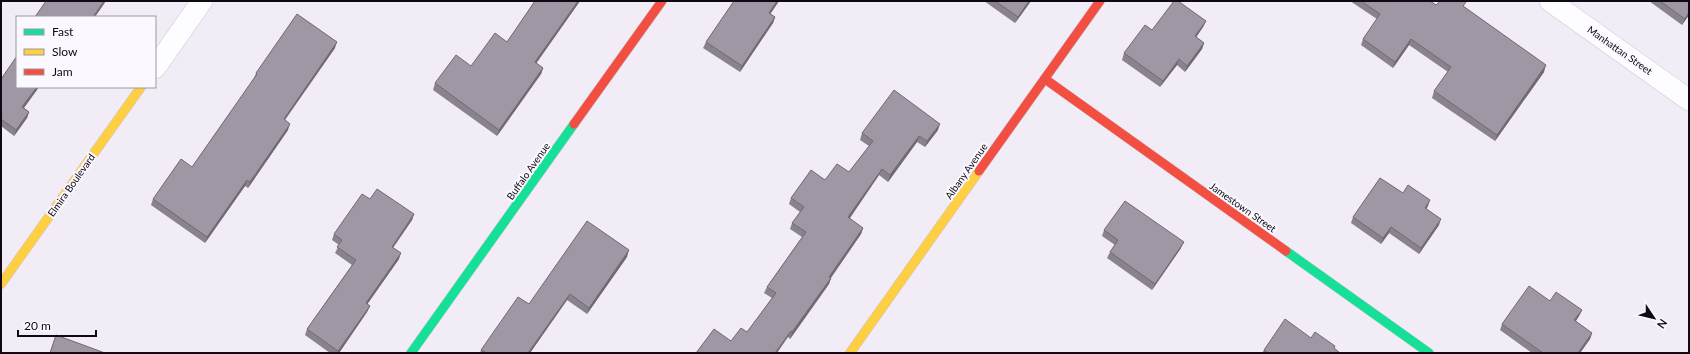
<svg xmlns="http://www.w3.org/2000/svg" width="1690" height="354" font-family="Lato,sans-serif">
<style>
.lines{fill:none;stroke-linecap:round;stroke-linejoin:round}
.street-casing{stroke:#cec8d4;stroke-width:22}
.fast-casing{stroke:#cec8d4;stroke-width:10}
.slow-casing{stroke:#cec8d4;stroke-width:10}
.jam-casing{stroke:#cec8d4;stroke-width:10}
.street{stroke:#fdfcfe;stroke-width:21}
.fast{stroke:#16e098;stroke-width:9}
.slow{stroke:#ffcf43;stroke-width:9}
.jam{stroke:#f24e42;stroke-width:9}
.wall{fill:#89838d}
.shaded-wall{fill:#6f6a73}
.building{fill:#9f98a4;stroke:#6f6a73}
.labels{text-anchor:middle;stroke-width:4;stroke-linejoin:round;paint-order:stroke}
.street-label{font-size:10px;fill:#0e0913;stroke:#fbf8ff}
</style>
<rect width="100%" height="100%" fill="#f2ecf7"/>
<g class="lines">
<!-- street casing -->
<g class="street-casing">
<g id="street">
<path d="M 1550,1 L 1689,100"/>
<path d="M 155,68 L 202,1"/>
</g>
</g>
<!-- fast casing -->
<g class="fast-casing">
<g id="fast">
<path d="M 1286,251 L 1429,353"/>
<path d="M 411,353 L 574,124"/>
</g>
</g>
<!-- slow casing -->
<g class="slow-casing">
<g id="slow">
<path d="M 1,284 L 141,87"/>
<path d="M 850,353 L 979,171"/>
</g>
</g>
<!-- jam casing -->
<g class="jam-casing">
<g id="jam">
<path d="M 1045,79 L 1286,251"/>
<path d="M 574,124 L 662,1"/>
<path d="M 979,171 L 1100,1"/>
</g>
</g>
<!-- street -->
<use href="#street" class="street"/>
<!-- fast -->
<use href="#fast" class="fast"/>
<!-- slow -->
<use href="#slow" class="slow"/>
<!-- jam -->
<use href="#jam" class="jam"/>
</g>
<!-- wall -->
<g class="wall">
<path d="M 535,1 L 580,1 L 536,63 L 543,68 L 541,74 L 497,136 L 433,90 L 435,83 L 471,66 L 507,42 Z"/>
<path d="M 734,1 L 779,1 L 770,14 L 775,17 L 773,23 L 740,72 L 703,48 L 706,42 Z"/>
<path d="M 984,1 L 1031,1 L 1015,23 Z"/>
<path d="M 1350,1 L 1430,1 L 1436,5 L 1464,7 L 1544,72 L 1495,141 L 1432,98 L 1434,91 L 1448,72 L 1409,45 L 1393,68 L 1361,45 L 1363,39 L 1377,19 Z"/>
<path d="M 1649,1 L 1689,1 L 1689,15 L 1682,25 Z"/>
<path d="M 1206,21 L 1203,27 L 1196,37 L 1204,43 L 1202,49 L 1185,72 L 1177,65 L 1160,87 L 1122,60 L 1124,53 L 1152,30 Z"/>
<path d="M 335,48 L 285,120 L 288,130 L 248,188 L 245,186 L 205,243 L 151,205 L 153,199 L 192,167 L 254,79 L 256,73 Z"/>
<path d="M 1,79 L 17,87 L 39,87 L 24,108 L 29,112 L 27,118 L 14,136 L 1,126 Z"/>
<path d="M 938,130 L 925,147 L 917,142 L 888,182 L 879,175 L 849,218 L 863,228 L 861,234 L 831,278 L 829,284 L 790,339 L 788,337 L 731,341 L 747,332 L 772,298 L 764,293 L 767,287 L 802,237 L 790,229 L 792,223 L 800,212 L 789,204 L 791,198 L 825,180 L 849,172 L 869,146 L 860,140 L 862,133 Z"/>
<path d="M 1403,193 L 1428,206 L 1426,209 L 1439,225 L 1419,254 L 1389,233 L 1381,244 L 1351,223 L 1353,217 Z"/>
<path d="M 414,214 L 412,220 L 393,248 L 399,259 L 367,304 L 370,306 L 367,312 L 339,353 L 330,353 L 305,335 L 307,329 L 352,265 L 335,253 L 339,245 L 332,240 L 334,234 Z"/>
<path d="M 1104,230 L 1181,248 L 1152,290 L 1107,258 L 1110,252 L 1115,245 L 1102,236 Z"/>
<path d="M 627,257 L 587,314 L 567,300 L 530,353 L 480,353 L 481,350 L 529,304 Z"/>
<path d="M 1582,310 L 1579,316 L 1576,321 L 1592,333 L 1590,339 L 1580,353 L 1532,353 L 1500,330 L 1502,324 Z"/>
<path d="M 1311,338 L 1334,349 L 1340,353 L 1262,353 L 1264,350 Z"/>
</g>
<!-- shaded-wall -->
<g class="shaded-wall">
<path d="M 104,1 L 106,1 L 95,17 L 93,17 Z"/>
<path d="M 578,1 L 580,1 L 533,68 L 535,62 Z"/>
<path d="M 777,1 L 779,1 L 767,19 L 769,13 Z"/>
<path d="M 1029,1 L 1031,1 L 1015,23 L 1018,17 Z"/>
<path d="M 1689,12 L 1689,15 L 1682,25 L 1685,19 Z"/>
<path d="M 775,17 L 773,23 L 740,72 L 742,66 Z"/>
<path d="M 1206,21 L 1203,27 L 1193,42 L 1195,36 Z"/>
<path d="M 1411,39 L 1409,45 L 1393,68 L 1395,62 Z"/>
<path d="M 337,42 L 335,48 L 281,125 L 284,119 Z"/>
<path d="M 1204,43 L 1202,49 L 1185,72 L 1187,66 Z"/>
<path d="M 1179,59 L 1177,65 L 1160,87 L 1163,81 Z"/>
<path d="M 1546,65 L 1544,72 L 1495,141 L 1497,135 Z"/>
<path d="M 543,68 L 541,74 L 497,136 L 499,130 Z"/>
<path d="M 37,87 L 39,87 L 20,113 L 22,107 Z"/>
<path d="M 29,112 L 27,118 L 14,136 L 16,130 Z"/>
<path d="M 290,124 L 288,130 L 248,188 L 250,182 Z"/>
<path d="M 940,124 L 938,130 L 925,147 L 927,141 Z"/>
<path d="M 919,136 L 917,142 L 888,182 L 890,175 Z"/>
<path d="M 882,169 L 879,175 L 846,224 L 848,217 Z"/>
<path d="M 247,180 L 245,186 L 205,243 L 207,237 Z"/>
<path d="M 1430,200 L 1428,206 L 1423,214 L 1425,208 Z"/>
<path d="M 414,214 L 412,220 L 389,253 L 392,247 Z"/>
<path d="M 1441,219 L 1439,225 L 1419,254 L 1421,248 Z"/>
<path d="M 1391,227 L 1389,233 L 1381,244 L 1383,238 Z"/>
<path d="M 863,228 L 861,234 L 827,283 L 829,277 Z"/>
<path d="M 1184,242 L 1181,248 L 1152,290 L 1155,284 Z"/>
<path d="M 629,250 L 627,257 L 587,314 L 589,308 Z"/>
<path d="M 401,253 L 399,259 L 364,309 L 366,303 Z"/>
<path d="M 831,278 L 829,284 L 790,339 L 792,332 Z"/>
<path d="M 570,294 L 567,300 L 530,353 L 528,353 Z"/>
<path d="M 370,306 L 367,312 L 339,353 L 337,353 L 338,351 Z"/>
<path d="M 1582,310 L 1579,316 L 1572,326 L 1574,320 Z"/>
<path d="M 791,331 L 788,337 L 777,353 L 775,353 Z"/>
<path d="M 1592,333 L 1590,339 L 1580,353 L 1578,353 Z"/>
</g>
<!-- building -->
<g class="building">
<path d="M 46,1 L 104,1 L 93,17 L 35,17 Z"/>
<path d="M 535,1 L 578,1 L 535,62 L 543,68 L 499,130 L 435,83 L 456,55 L 471,66 L 495,33 L 507,42 Z"/>
<path d="M 734,1 L 777,1 L 769,13 L 775,17 L 742,66 L 706,42 Z"/>
<path d="M 995,1 L 1029,1 L 1018,17 Z"/>
<path d="M 1174,1 L 1178,1 L 1206,21 L 1195,36 L 1204,43 L 1187,66 L 1179,59 L 1163,81 L 1124,53 L 1145,25 L 1152,30 Z"/>
<path d="M 1361,1 L 1430,1 L 1436,5 L 1440,1 L 1464,1 L 1466,2 L 1463,6 L 1546,65 L 1497,135 L 1434,91 L 1451,67 L 1411,39 L 1395,62 L 1363,39 L 1380,14 Z"/>
<path d="M 1660,1 L 1689,1 L 1689,12 L 1685,19 Z"/>
<path d="M 297,14 L 337,42 L 284,119 L 290,124 L 250,182 L 247,180 L 207,237 L 153,199 L 181,159 L 192,167 L 257,74 L 256,73 Z"/>
<path d="M 17,56 L 17,87 L 37,87 L 22,107 L 29,112 L 16,130 L 1,119 L 1,79 Z"/>
<path d="M 894,90 L 940,124 L 927,141 L 919,136 L 890,175 L 882,169 L 848,217 L 863,228 L 829,277 L 831,278 L 792,332 L 791,331 L 775,353 L 696,353 L 714,329 L 731,341 L 741,328 L 747,332 L 776,293 L 767,287 L 806,232 L 792,223 L 804,207 L 791,198 L 811,170 L 825,180 L 837,164 L 849,172 L 873,141 L 862,133 Z"/>
<path d="M 1380,178 L 1403,193 L 1408,185 L 1430,200 L 1425,208 L 1441,219 L 1421,248 L 1391,227 L 1383,238 L 1353,217 Z"/>
<path d="M 377,189 L 414,214 L 392,247 L 401,253 L 366,303 L 370,306 L 338,351 L 307,329 L 356,260 L 337,247 L 342,240 L 334,234 L 362,194 L 370,199 Z"/>
<path d="M 1125,201 L 1184,242 L 1155,284 L 1110,252 L 1118,240 L 1104,230 Z"/>
<path d="M 587,221 L 629,250 L 589,308 L 570,294 L 528,353 L 484,353 L 485,352 L 481,350 L 518,297 L 529,304 Z"/>
<path d="M 1529,286 L 1550,301 L 1556,292 L 1582,310 L 1574,320 L 1592,333 L 1578,353 L 1543,353 L 1502,324 Z"/>
<path d="M 1285,319 L 1311,338 L 1315,332 L 1335,346 L 1334,348 L 1340,353 L 1268,353 L 1264,350 Z"/>
<path d="M 56,335 L 105,353 L 50,353 Z"/>
</g>
<g class="labels">
<!-- street labels -->
<g class="street-label">
<text transform="translate(1620 50) rotate(35)" y="4">Manhattan Street</text>
<text transform="translate(528 171) rotate(-55)" y="4">Buffalo Avenue</text>
<text transform="translate(966 171) rotate(-55)" y="4">Albany Avenue</text>
<text transform="translate(71 185) rotate(-55)" y="4">Elmira Boulevard</text>
<text transform="translate(1243 207) rotate(35)" y="4">Jamestown Street</text>
</g>
</g>
<!-- border -->
<rect width="1690" height="354" fill="none" stroke="#0e0913" stroke-width="4"/>
<!-- legend -->
<rect x="16" y="16" width="140" height="72" fill="#fbf8ff" stroke="#9c98a1"/>
<rect x="24" y="29" width="20" height="6" fill="#16e098" stroke="#9c98a1"/>
<text x="52" y="36" font-size="12" fill="#0e0913">Fast</text>
<rect x="24" y="49" width="20" height="6" fill="#ffcf43" stroke="#9c98a1"/>
<text x="52" y="56" font-size="12" fill="#0e0913">Slow</text>
<rect x="24" y="69" width="20" height="6" fill="#f24e42" stroke="#9c98a1"/>
<text x="52" y="76" font-size="12" fill="#0e0913">Jam</text>
<!-- north arrow -->
<g transform="translate(1654 318) rotate(125)" stroke="#fbf8ff" stroke-width="3" paint-order="stroke">
<path d="M0-3L7 15L0 10L-7 15Z" fill="#0e0913"/>
<text y="-6" font-size="11" font-weight="bold" text-anchor="middle" fill="#0e0913">N</text>
</g>
<!-- scale -->
<path d="M18 330v6h78v-6" fill="none" stroke="#0e0913" stroke-width="2"/>
<text x="24" y="330" font-size="12" fill="#0e0913" stroke="#fbf8ff" stroke-width="3" paint-order="stroke">20 m</text>
</svg>
